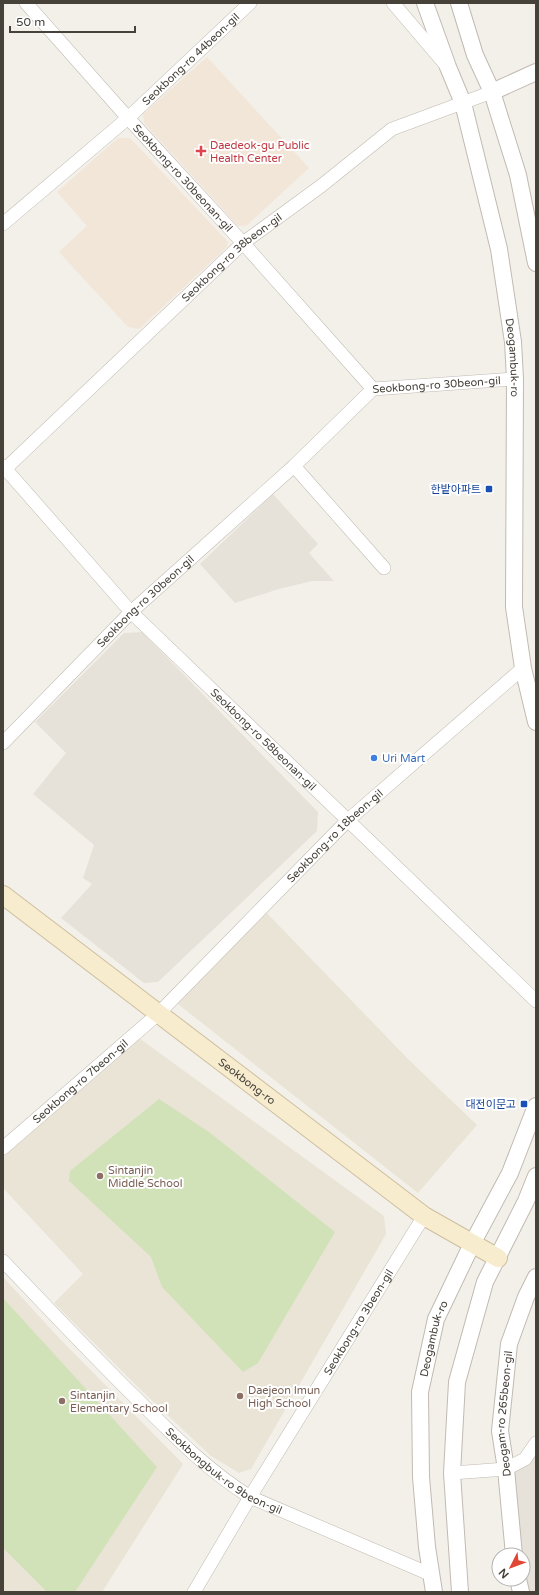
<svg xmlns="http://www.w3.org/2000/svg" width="539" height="1595" font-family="'Varela Round','Noto Sans KR',sans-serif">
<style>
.residential{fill:#e6e2d9}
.commercial{fill:#f2e6d8}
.education{fill:#eae4d6}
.green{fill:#d1e2b8}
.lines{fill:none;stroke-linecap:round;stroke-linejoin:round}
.minor-casing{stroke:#c1bab1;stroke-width:14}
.tertiary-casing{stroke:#c1bab1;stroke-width:18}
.secondary-casing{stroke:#cdbf9f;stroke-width:20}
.minor{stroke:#fff;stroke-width:13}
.tertiary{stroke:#fff;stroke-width:16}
.secondary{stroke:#f8eccf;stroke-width:18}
.health-dot{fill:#e0444e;stroke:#fff;stroke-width:1.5}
.transit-dot{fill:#1a4fb4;stroke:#fff;stroke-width:1.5}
.shop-dot{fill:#3f7fe0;stroke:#fff;stroke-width:1.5}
.education-dot{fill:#8d6e63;stroke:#fff;stroke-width:1.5}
.labels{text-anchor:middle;stroke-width:4;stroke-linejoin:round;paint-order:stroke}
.street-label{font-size:11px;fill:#464139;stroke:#fff}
.health-label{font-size:11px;fill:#be3a42;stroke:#fff;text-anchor:start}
.transit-label{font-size:11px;fill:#164399;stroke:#fff;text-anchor:end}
.shop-label{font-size:11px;fill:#366cbe;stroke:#fff;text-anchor:start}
.education-label{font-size:11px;fill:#785e54;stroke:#fff;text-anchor:start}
</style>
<rect width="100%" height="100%" fill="#f3f0ea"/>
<!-- residential -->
<g class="residential">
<path d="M 273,494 L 318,544 L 309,553 L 334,581 L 312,581 L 279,589 L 235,603 L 200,564 Z"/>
<path d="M 142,632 L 318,812 L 317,831 L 158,982 L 144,983 L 61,918 L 92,884 L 83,878 L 94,845 L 33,794 L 66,753 L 35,722 L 124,633 Z"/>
<path d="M 536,1442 L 536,1592 L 517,1592 L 523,1579 L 523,1555 L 511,1555 L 501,1494 Z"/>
</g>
<!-- commercial -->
<g class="commercial">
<path d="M 207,57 L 309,168 L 246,226 L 238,226 L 144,123 L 143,114 Z"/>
<path d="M 118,138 L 130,138 L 228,242 L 227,247 L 139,329 L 128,327 L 59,252 L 87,226 L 57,192 Z"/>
</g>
<!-- education -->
<g class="education">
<path d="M 261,907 L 409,1060 L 477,1125 L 418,1193 L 169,997 Z"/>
<path d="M 132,1033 L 384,1216 L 386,1234 L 251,1469 L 239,1473 L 211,1456 L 141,1390 L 54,1303 L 83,1274 L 3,1188 L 3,1153 Z"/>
<path d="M 3,1277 L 59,1338 L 183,1464 L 102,1592 L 3,1592 Z"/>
</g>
<!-- green -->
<g class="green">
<path d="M 159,1099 L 209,1132 L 335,1232 L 258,1363 L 243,1372 L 162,1287 L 151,1257 L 69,1181 L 70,1171 Z"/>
<path d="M 3,1298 L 157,1467 L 75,1592 L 47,1592 L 3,1548 Z"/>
</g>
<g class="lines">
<!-- minor casing -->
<g class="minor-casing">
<g id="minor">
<path id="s1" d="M 26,3 L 128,118 L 243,243 L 373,389"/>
<path d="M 393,3 L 445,64"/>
<path id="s2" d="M 3,224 L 128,118 L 250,3"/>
<path id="s3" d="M 3,466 L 131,612 L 536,1001"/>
<path d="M 294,466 L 384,568"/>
<path id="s4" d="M 3,471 L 243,243 L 321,186 L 392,129 L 492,92"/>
<path id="s5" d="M 3,743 L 131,612 L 294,466 L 373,389 L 515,379"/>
<path id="s6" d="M 3,1148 L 158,1014 L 347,821 L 523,668"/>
<path id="s7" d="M 3,1261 C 48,1308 92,1355 138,1400 C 175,1437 206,1469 250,1497 L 432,1575"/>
<path d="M 452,1473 L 506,1469 L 525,1459 L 536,1443"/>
<path id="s8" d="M 194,1592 L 250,1497 L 424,1216"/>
</g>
</g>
<!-- tertiary casing -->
<g class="tertiary-casing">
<g id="tertiary">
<path id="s9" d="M 425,3 L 448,67 L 463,103 L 499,249 L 513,342 L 515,379 L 514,607 L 523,668 L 536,722"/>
<path d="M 459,3 L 475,55 L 492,92 L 518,175 L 536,263"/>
<path d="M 492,92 L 536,72"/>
<path id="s10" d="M 514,1555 L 506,1469 L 500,1431 L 509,1344 L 526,1297 L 536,1277"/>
<path d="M 518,1579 L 521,1592"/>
<path id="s11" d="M 434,1592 L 427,1547 L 421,1477 L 420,1392 L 436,1319 L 472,1244 L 510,1173 L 536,1106"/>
<path d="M 460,1592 L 452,1473 L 457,1382 L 485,1282 L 526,1201 L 536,1176"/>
</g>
</g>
<!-- secondary casing -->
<g class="secondary-casing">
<g id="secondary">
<path id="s12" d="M 3,895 L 424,1216 L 498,1258"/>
</g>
</g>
<!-- minor -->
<use href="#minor" class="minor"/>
<!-- tertiary -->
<use href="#tertiary" class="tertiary"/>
<!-- secondary -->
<use href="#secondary" class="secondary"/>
</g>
<!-- markers -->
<path class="health-dot" d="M199 145h4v4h4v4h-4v4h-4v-4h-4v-4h4z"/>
<g class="transit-dot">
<rect x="485" y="485" width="8" height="8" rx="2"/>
<rect x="520" y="1100" width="8" height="8" rx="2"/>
</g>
<circle class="shop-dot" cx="374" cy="758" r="4"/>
<g class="education-dot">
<circle cx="100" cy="1176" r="4"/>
<circle cx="240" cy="1396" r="4"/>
<circle cx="62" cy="1401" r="4"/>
</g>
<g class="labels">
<!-- street labels -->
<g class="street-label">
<text dy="4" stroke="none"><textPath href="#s2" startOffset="250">Seokbong-ro 44beon-gil</textPath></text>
<text dy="4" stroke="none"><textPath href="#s1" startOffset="235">Seokbong-ro 30beonan-gil</textPath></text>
<text dy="4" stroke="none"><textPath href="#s4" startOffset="313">Seokbong-ro 38beon-gil</textPath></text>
<text dy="4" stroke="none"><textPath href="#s9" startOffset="367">Deogambuk-ro</textPath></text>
<text dy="4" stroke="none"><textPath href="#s5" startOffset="576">Seokbong-ro 30beon-gil</textPath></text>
<text dy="4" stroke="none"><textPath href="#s5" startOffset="201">Seokbong-ro 30beon-gil</textPath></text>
<text dy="4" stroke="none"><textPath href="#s3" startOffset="378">Seokbong-ro 58beonan-gil</textPath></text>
<text dy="4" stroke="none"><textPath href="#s6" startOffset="456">Seokbong-ro 18beon-gil</textPath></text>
<text dy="4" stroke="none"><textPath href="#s6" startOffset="102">Seokbong-ro 7beon-gil</textPath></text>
<text dy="4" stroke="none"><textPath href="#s12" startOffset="307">Seokbong-ro</textPath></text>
<text dy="4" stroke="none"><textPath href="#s8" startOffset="316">Seokbong-ro 3beon-gil</textPath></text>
<text dy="4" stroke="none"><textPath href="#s11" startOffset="256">Deogambuk-ro</textPath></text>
<text dy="4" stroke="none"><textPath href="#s10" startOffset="142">Deogam-ro 265beon-gil</textPath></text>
<text dy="4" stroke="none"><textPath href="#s7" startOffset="306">Seokbongbuk-ro 9beon-gil</textPath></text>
</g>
<!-- health labels -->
<g class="health-label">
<text x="210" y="149">Daedeok-gu Public<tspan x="210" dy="13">Health Center</tspan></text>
</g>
<!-- transit labels -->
<g class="transit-label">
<text x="481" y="493">한밭아파트</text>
<text x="516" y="1108">대전이문고</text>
</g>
<!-- shop labels -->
<g class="shop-label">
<text x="382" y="762">Uri Mart</text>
</g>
<!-- education labels -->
<g class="education-label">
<text x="108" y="1174">Sintanjin<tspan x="108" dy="13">Middle School</tspan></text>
<text x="248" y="1394">Daejeon Imun<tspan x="248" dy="13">High School</tspan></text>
<text x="70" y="1399">Sintanjin<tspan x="70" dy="13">Elementary School</tspan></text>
</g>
</g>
<!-- border -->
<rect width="539" height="1595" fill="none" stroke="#464139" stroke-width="8"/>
<!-- north arrow -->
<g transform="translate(511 1567) rotate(228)"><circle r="19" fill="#ffffff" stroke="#b5b3b0"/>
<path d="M0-3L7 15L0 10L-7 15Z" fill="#e04634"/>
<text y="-6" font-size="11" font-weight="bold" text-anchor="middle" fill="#464139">N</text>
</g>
<!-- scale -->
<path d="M10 26v6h125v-6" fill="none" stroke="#464139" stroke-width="2"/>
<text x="16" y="26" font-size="12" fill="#464139" stroke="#ffffff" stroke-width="3" paint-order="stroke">50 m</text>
</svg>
